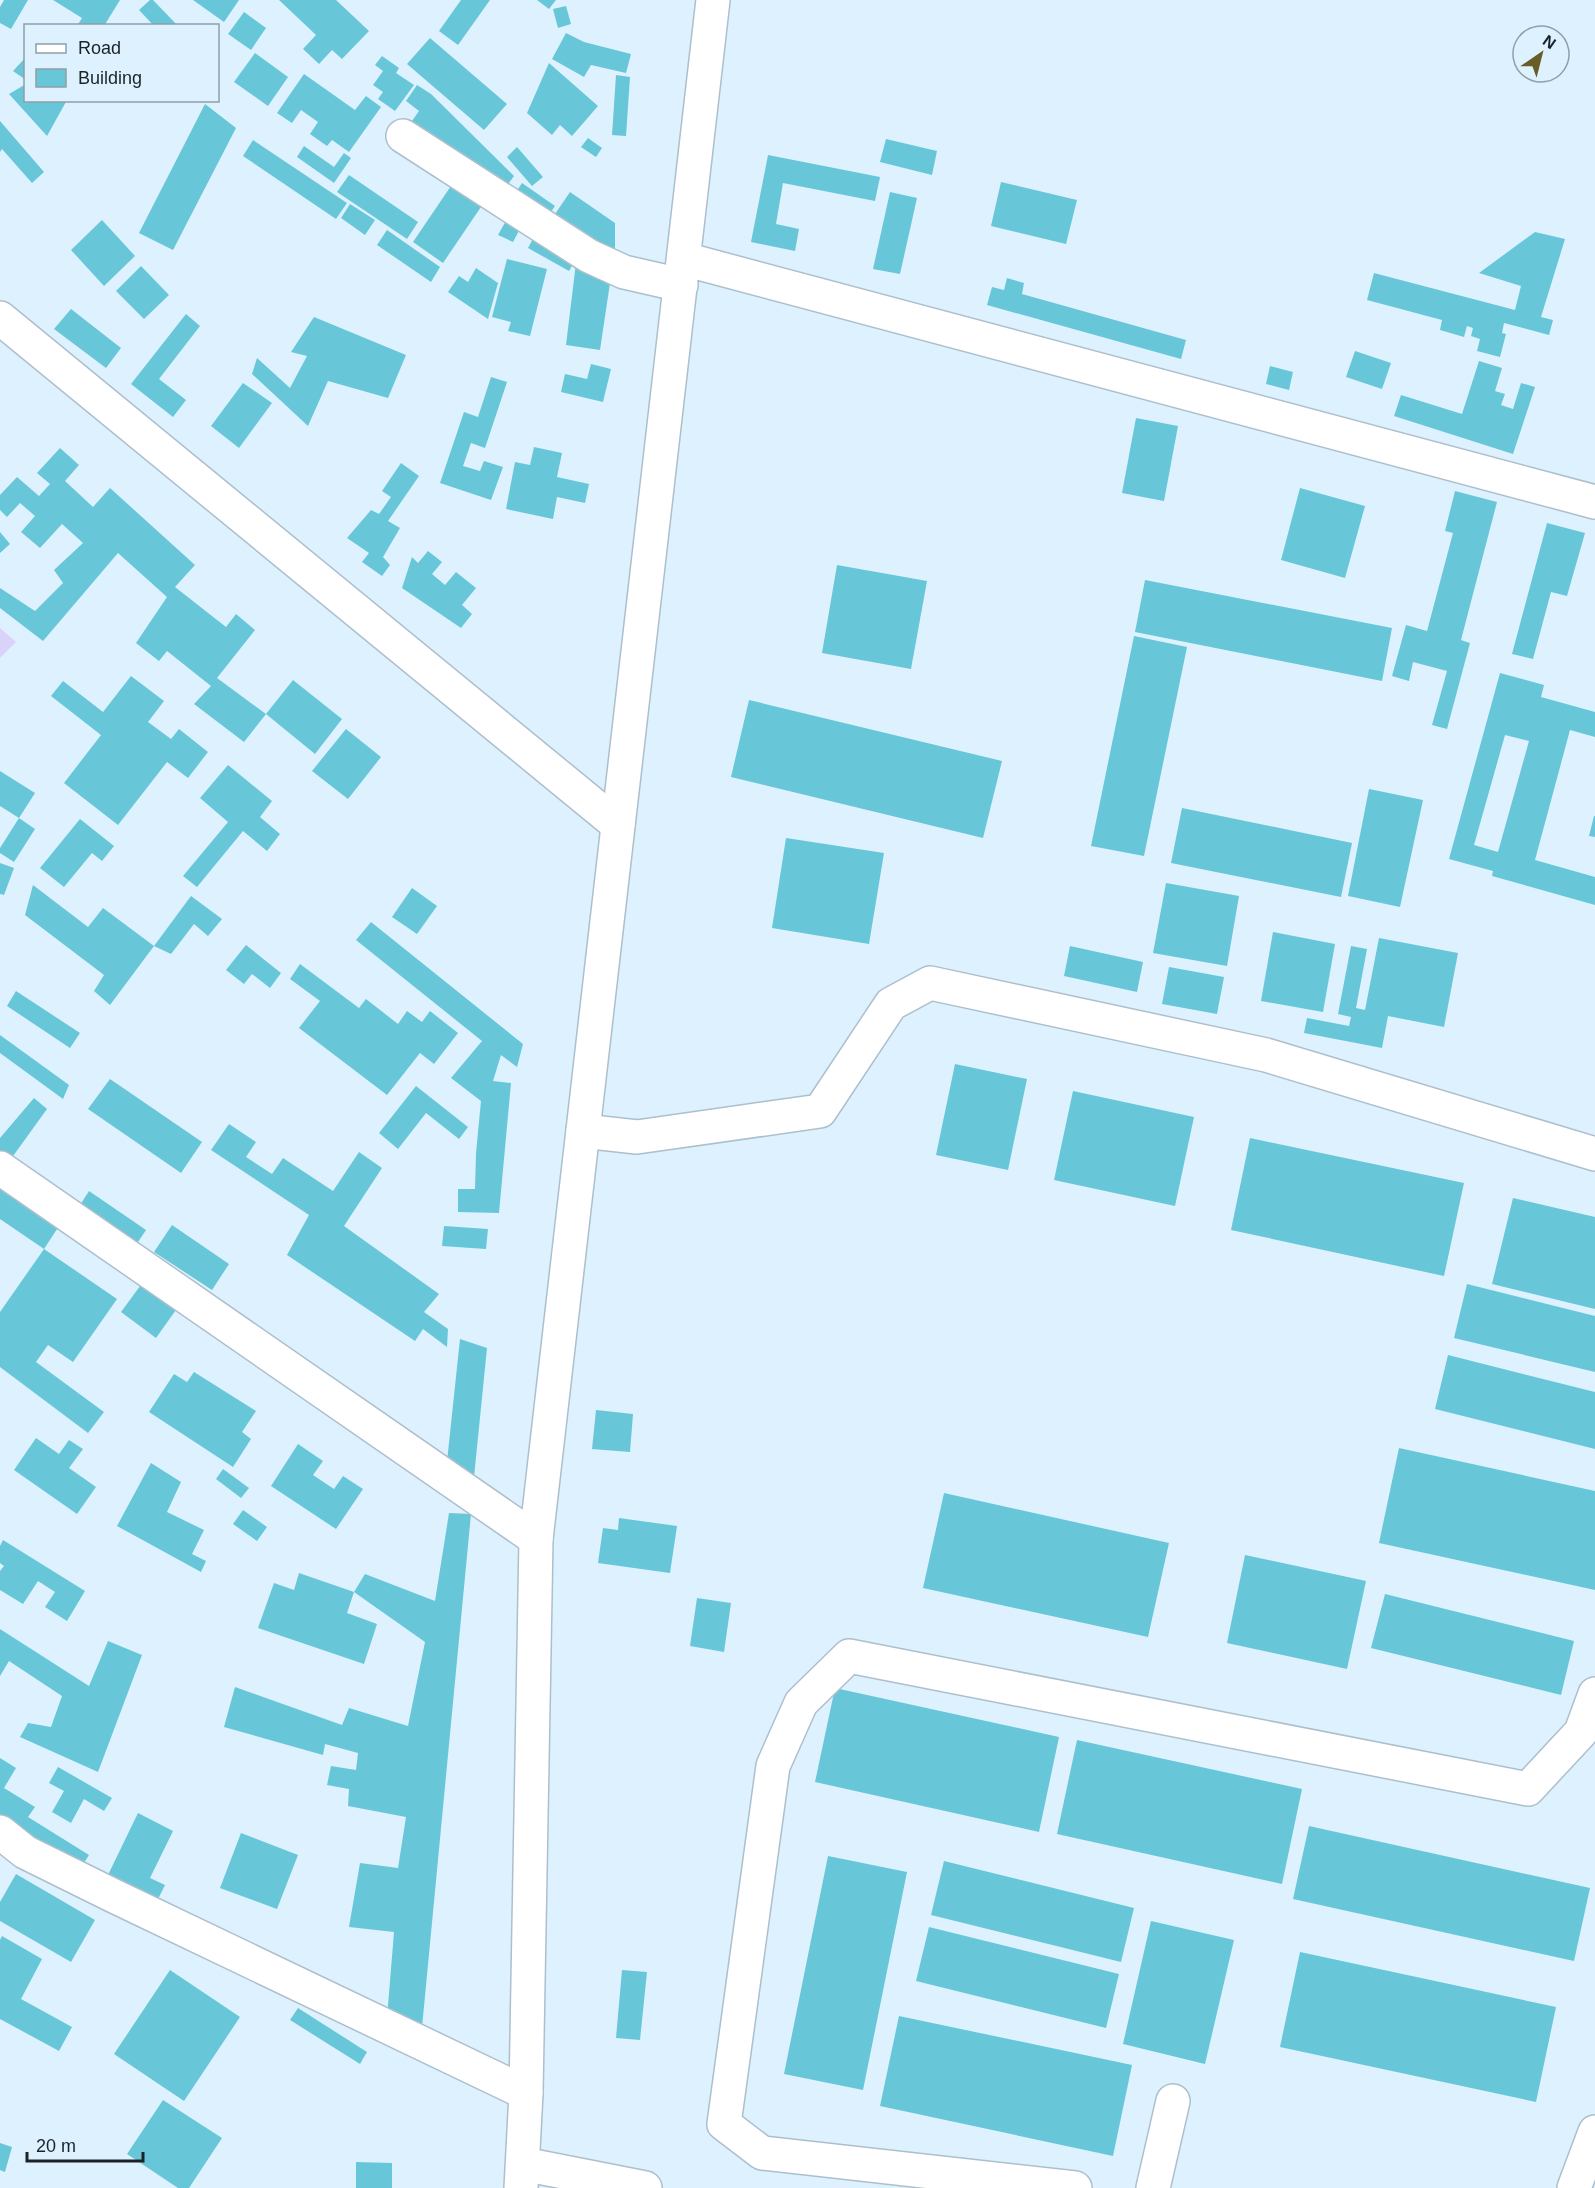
<svg xmlns="http://www.w3.org/2000/svg" width="1595" height="2188" font-family="Arial,sans-serif">
<style>
.green{fill:#dbd2f9}
.building{fill:#67c7d8;fill-rule:evenodd}
.lines{fill:none;stroke-linecap:round;stroke-linejoin:round}
.minor-casing{stroke:#adbfcc;stroke-width:36}
.major-casing{stroke:#adbfcc;stroke-width:36}
.minor{stroke:#fff;stroke-width:33}
.major{stroke:#fff;stroke-width:33}
</style>
<rect width="100%" height="100%" fill="#def1ff"/>
<!-- green -->
<path class="green" d="M 0,628 L 16,642 L 0,658 Z"/>
<!-- building -->
<g class="building">
<path d="M 4,0 L 28,0 L 11,29 L 0,23 L 0,7 Z"/>
<path d="M 53,0 L 120,0 L 104,26 L 77,26 L 82,18 Z"/>
<path d="M 150,0 L 153,0 L 178,26 L 154,26 L 139,10 Z"/>
<path d="M 193,0 L 239,0 L 224,22 Z"/>
<path d="M 279,0 L 336,0 L 369,31 L 342,59 L 332,50 L 319,64 L 303,49 L 316,35 Z"/>
<path d="M 461,0 L 490,0 L 458,45 L 439,31 Z"/>
<path d="M 537,0 L 556,0 L 549,9 Z"/>
<path d="M 566,6 L 571,24 L 558,28 L 553,9 Z"/>
<path d="M 244,12 L 266,28 L 251,50 L 228,34 Z"/>
<path d="M 566,33 L 584,42 L 631,54 L 626,73 L 591,65 L 584,77 L 552,59 Z"/>
<path d="M 430,38 L 507,104 L 484,130 L 407,64 Z"/>
<path d="M 255,53 L 288,77 L 268,106 L 234,82 Z"/>
<path d="M 382,56 L 399,68 L 396,73 L 414,85 L 395,111 L 378,99 L 383,92 L 373,85 L 383,71 L 375,65 Z"/>
<path d="M 26,57 L 26,80 L 13,71 Z"/>
<path d="M 549,63 L 598,106 L 572,136 L 560,125 L 552,135 L 527,113 Z"/>
<path d="M 304,74 L 355,110 L 366,96 L 381,107 L 349,152 L 332,140 L 327,146 L 310,134 L 318,122 L 301,110 L 292,123 L 277,113 Z"/>
<path d="M 616,75 L 630,77 L 626,136 L 612,135 Z"/>
<path d="M 26,84 L 26,100 L 67,100 L 47,136 L 9,94 Z"/>
<path d="M 417,85 L 431,94 L 514,176 L 501,194 L 407,128 L 419,111 L 406,101 Z"/>
<path d="M 205,104 L 236,128 L 173,250 L 139,233 Z"/>
<path d="M 0,121 L 44,172 L 32,183 L 2,149 L 0,152 Z"/>
<path d="M 588,138 L 602,148 L 596,157 L 581,147 Z"/>
<path d="M 886,139 L 937,151 L 932,175 L 880,162 Z"/>
<path d="M 253,140 L 347,203 L 336,219 L 243,156 Z"/>
<path d="M 304,146 L 334,167 L 344,153 L 351,158 L 334,183 L 297,157 Z"/>
<path d="M 517,147 L 543,177 L 532,186 L 507,157 Z"/>
<path d="M 768,155 L 880,177 L 875,201 L 783,183 L 776,224 L 799,229 L 795,251 L 751,242 Z"/>
<path d="M 349,175 L 418,222 L 407,239 L 337,192 Z"/>
<path d="M 455,180 L 485,201 L 443,263 L 413,242 Z"/>
<path d="M 1001,182 L 1077,200 L 1066,244 L 991,226 Z"/>
<path d="M 522,183 L 555,206 L 543,223 L 510,201 Z"/>
<path d="M 570,192 L 615,223 L 615,260 L 553,217 Z"/>
<path d="M 890,192 L 917,198 L 900,274 L 873,269 Z"/>
<path d="M 350,204 L 375,220 L 365,235 L 341,218 Z"/>
<path d="M 507,219 L 521,227 L 513,242 L 498,235 Z"/>
<path d="M 102,220 L 135,256 L 104,286 L 71,250 Z"/>
<path d="M 387,230 L 440,267 L 431,282 L 377,245 Z"/>
<path d="M 1535,232 L 1565,239 L 1541,317 L 1553,320 L 1549,335 L 1504,323 L 1502,333 L 1506,334 L 1500,357 L 1477,351 L 1480,339 L 1471,336 L 1473,328 L 1467,326 L 1464,337 L 1440,330 L 1442,320 L 1367,300 L 1374,273 L 1515,310 L 1521,286 L 1479,273 Z"/>
<path d="M 535,235 L 577,257 L 569,271 L 528,248 Z"/>
<path d="M 507,259 L 547,269 L 530,336 L 508,331 L 511,322 L 492,317 Z"/>
<path d="M 576,263 L 610,283 L 600,350 L 566,345 Z"/>
<path d="M 141,266 L 169,295 L 144,319 L 116,291 Z"/>
<path d="M 476,268 L 498,283 L 488,319 L 448,292 L 459,276 L 468,282 Z"/>
<path d="M 1007,278 L 1024,283 L 1022,294 L 1186,340 L 1181,359 L 987,305 L 992,287 L 1004,290 Z"/>
<path d="M 71,309 L 121,348 L 106,368 L 54,329 Z"/>
<path d="M 186,314 L 200,326 L 159,379 L 186,400 L 173,417 L 131,384 Z"/>
<path d="M 314,317 L 406,355 L 388,398 L 328,381 L 308,426 L 252,374 L 257,358 L 290,388 L 307,356 L 291,352 Z"/>
<path d="M 1355,351 L 1391,363 L 1382,389 L 1346,377 Z"/>
<path d="M 1479,361 L 1502,368 L 1495,391 L 1505,394 L 1501,405 L 1513,409 L 1521,383 L 1535,387 L 1513,454 L 1394,416 L 1401,395 L 1462,414 Z"/>
<path d="M 591,364 L 611,369 L 603,402 L 561,392 L 565,374 L 587,379 Z"/>
<path d="M 1270,366 L 1293,372 L 1289,390 L 1266,384 Z"/>
<path d="M 491,377 L 507,382 L 485,448 L 471,443 L 463,466 L 480,471 L 484,461 L 503,467 L 491,500 L 440,483 L 464,412 L 478,417 Z"/>
<path d="M 243,383 L 272,403 L 239,448 L 211,426 Z"/>
<path d="M 1136,418 L 1178,426 L 1164,501 L 1122,493 Z"/>
<path d="M 534,447 L 562,453 L 557,477 L 589,484 L 585,503 L 557,497 L 553,519 L 506,509 L 515,462 L 530,465 Z"/>
<path d="M 60,448 L 79,465 L 65,481 L 93,507 L 110,488 L 195,565 L 175,587 L 226,627 L 236,614 L 255,630 L 217,678 L 266,714 L 293,680 L 342,719 L 315,754 L 266,714 L 244,742 L 194,704 L 211,686 L 167,651 L 159,661 L 136,643 L 167,597 L 118,553 L 43,641 L 0,608 L 0,588 L 35,611 L 63,583 L 54,570 L 83,543 L 62,524 L 40,548 L 21,532 L 35,516 L 20,503 L 7,517 L 0,510 L 0,495 L 17,477 L 39,496 L 50,484 L 37,473 Z"/>
<path d="M 401,463 L 419,476 L 388,521 L 400,528 L 383,557 L 390,565 L 382,576 L 362,562 L 369,553 L 347,538 L 371,510 L 379,514 L 391,497 L 382,491 Z"/>
<path d="M 1300,488 L 1365,506 L 1345,578 L 1281,560 Z"/>
<path d="M 1455,491 L 1497,502 L 1461,640 L 1470,643 L 1447,729 L 1432,725 L 1447,671 L 1413,662 L 1409,681 L 1392,676 L 1406,625 L 1427,631 L 1453,533 L 1445,531 Z"/>
<path d="M 1547,523 L 1585,533 L 1567,596 L 1551,592 L 1533,659 L 1512,654 Z"/>
<path d="M 0,532 L 10,544 L 0,553 Z"/>
<path d="M 428,551 L 442,562 L 432,574 L 445,585 L 456,572 L 476,588 L 462,605 L 472,614 L 461,628 L 402,588 L 412,557 L 418,563 Z"/>
<path d="M 837,565 L 927,581 L 911,669 L 822,653 Z"/>
<path d="M 1145,580 L 1392,628 L 1382,681 L 1135,632 Z"/>
<path d="M 1134,636 L 1187,647 L 1144,856 L 1091,846 Z"/>
<path d="M 1500,673 L 1544,685 L 1541,697 L 1595,712 L 1595,737 L 1570,730 L 1535,860 L 1595,877 L 1595,905 L 1492,876 L 1493,871 L 1449,859 ZM 1505,735 L 1529,741 L 1498,852 L 1474,845 Z"/>
<path d="M 131,676 L 164,701 L 148,722 L 171,739 L 179,729 L 208,752 L 188,778 L 167,762 L 118,825 L 64,783 L 101,735 L 51,696 L 63,681 L 103,712 Z"/>
<path d="M 749,700 L 1002,761 L 983,838 L 731,777 Z"/>
<path d="M 346,729 L 381,757 L 348,799 L 312,771 Z"/>
<path d="M 228,765 L 272,801 L 260,817 L 280,834 L 267,851 L 243,831 L 197,887 L 183,876 L 228,822 L 200,798 Z"/>
<path d="M 0,771 L 35,793 L 19,818 L 0,806 Z"/>
<path d="M 1369,789 L 1423,800 L 1400,907 L 1348,896 Z"/>
<path d="M 1182,808 L 1352,843 L 1341,897 L 1171,863 Z"/>
<path d="M 1594,816 L 1595,816 L 1595,837 L 1589,836 Z"/>
<path d="M 19,818 L 35,829 L 14,862 L 0,853 L 0,848 Z"/>
<path d="M 80,819 L 114,846 L 102,861 L 92,853 L 64,887 L 40,868 Z"/>
<path d="M 786,838 L 884,853 L 869,944 L 772,928 Z"/>
<path d="M 0,863 L 14,868 L 4,895 L 0,894 Z"/>
<path d="M 1166,883 L 1239,896 L 1227,966 L 1153,953 Z"/>
<path d="M 33,885 L 88,927 L 103,908 L 154,946 L 110,1005 L 94,991 L 104,975 L 25,915 Z"/>
<path d="M 412,888 L 437,906 L 417,934 L 392,917 Z"/>
<path d="M 191,896 L 222,919 L 208,936 L 194,924 L 171,954 L 154,946 Z"/>
<path d="M 371,922 L 523,1044 L 517,1067 L 501,1055 L 493,1081 L 511,1083 L 499,1213 L 458,1212 L 458,1189 L 475,1189 L 476,1153 L 481,1101 L 451,1078 L 482,1041 L 356,940 Z"/>
<path d="M 1273,932 L 1335,944 L 1323,1012 L 1261,1001 Z"/>
<path d="M 1379,938 L 1458,953 L 1444,1027 L 1388,1016 L 1382,1048 L 1304,1033 L 1307,1018 L 1349,1026 L 1351,1017 L 1338,1014 L 1351,946 L 1367,949 L 1356,1008 L 1365,1010 Z"/>
<path d="M 246,945 L 281,973 L 270,988 L 252,974 L 244,984 L 226,970 Z"/>
<path d="M 1070,946 L 1143,962 L 1137,992 L 1064,976 Z"/>
<path d="M 300,964 L 359,1008 L 366,999 L 398,1024 L 407,1011 L 422,1022 L 430,1011 L 458,1033 L 434,1064 L 420,1053 L 387,1095 L 299,1028 L 320,1001 L 290,979 Z"/>
<path d="M 1169,967 L 1224,977 L 1217,1014 L 1162,1004 Z"/>
<path d="M 16,991 L 80,1033 L 70,1048 L 7,1006 Z"/>
<path d="M 0,1035 L 69,1085 L 63,1099 L 0,1053 Z"/>
<path d="M 955,1064 L 1027,1079 L 1008,1170 L 936,1155 Z"/>
<path d="M 110,1079 L 202,1142 L 181,1173 L 88,1109 Z"/>
<path d="M 416,1086 L 468,1127 L 459,1139 L 426,1113 L 398,1149 L 379,1133 Z"/>
<path d="M 1073,1091 L 1194,1117 L 1175,1206 L 1054,1180 Z"/>
<path d="M 34,1098 L 47,1109 L 8,1163 L 0,1158 L 0,1138 Z"/>
<path d="M 229,1124 L 256,1142 L 246,1157 L 272,1174 L 283,1158 L 333,1191 L 359,1152 L 382,1168 L 344,1226 L 439,1294 L 424,1312 L 448,1329 L 447,1347 L 423,1329 L 415,1341 L 287,1255 L 309,1215 L 211,1150 Z"/>
<path d="M 1250,1138 L 1464,1183 L 1444,1276 L 1231,1230 Z"/>
<path d="M 0,1183 L 61,1223 L 44,1249 L 0,1219 Z"/>
<path d="M 89,1191 L 146,1230 L 134,1248 L 77,1210 Z"/>
<path d="M 1513,1198 L 1595,1217 L 1595,1309 L 1492,1284 Z"/>
<path d="M 172,1225 L 229,1264 L 212,1290 L 154,1252 Z"/>
<path d="M 444,1226 L 488,1229 L 486,1249 L 442,1246 Z"/>
<path d="M 44,1249 L 117,1299 L 73,1362 L 48,1345 L 36,1362 L 104,1412 L 88,1433 L 0,1367 L 0,1312 Z"/>
<path d="M 143,1282 L 178,1307 L 156,1338 L 121,1312 Z"/>
<path d="M 1467,1284 L 1595,1316 L 1595,1372 L 1454,1338 Z"/>
<path d="M 460,1339 L 487,1348 L 473,1487 L 446,1471 Z"/>
<path d="M 1448,1355 L 1595,1392 L 1595,1449 L 1435,1409 Z"/>
<path d="M 194,1372 L 256,1411 L 242,1432 L 251,1439 L 233,1467 L 149,1412 L 174,1374 L 187,1382 Z"/>
<path d="M 596,1410 L 633,1414 L 630,1452 L 592,1449 Z"/>
<path d="M 36,1438 L 59,1454 L 69,1440 L 83,1449 L 69,1468 L 96,1487 L 77,1514 L 14,1470 Z"/>
<path d="M 298,1444 L 323,1461 L 313,1475 L 334,1489 L 343,1476 L 363,1489 L 336,1529 L 271,1486 Z"/>
<path d="M 1399,1448 L 1595,1491 L 1595,1590 L 1379,1543 Z"/>
<path d="M 151,1463 L 181,1482 L 167,1512 L 204,1530 L 192,1554 L 206,1561 L 201,1572 L 117,1526 Z"/>
<path d="M 223,1469 L 249,1488 L 241,1498 L 216,1479 Z"/>
<path d="M 944,1493 L 1169,1543 L 1148,1637 L 923,1588 Z"/>
<path d="M 243,1510 L 267,1527 L 257,1541 L 233,1524 Z"/>
<path d="M 449,1513 L 471,1514 L 421,2038 L 387,2018 L 394,1932 L 349,1927 L 360,1863 L 398,1868 L 406,1817 L 348,1806 L 349,1789 L 327,1785 L 331,1766 L 356,1770 L 358,1753 L 325,1744 L 323,1755 L 224,1727 L 235,1687 L 342,1725 L 349,1708 L 408,1726 L 425,1642 L 354,1592 L 347,1613 L 377,1624 L 364,1664 L 258,1628 L 274,1583 L 294,1590 L 299,1573 L 354,1592 L 365,1574 L 435,1601 Z"/>
<path d="M 619,1518 L 677,1526 L 670,1573 L 598,1563 L 603,1528 L 618,1530 Z"/>
<path d="M 3,1540 L 85,1591 L 67,1621 L 45,1607 L 55,1592 L 38,1581 L 23,1604 L 0,1590 L 0,1571 L 4,1566 L 0,1563 L 0,1546 Z"/>
<path d="M 1245,1555 L 1366,1581 L 1347,1669 L 1227,1643 Z"/>
<path d="M 1385,1594 L 1574,1641 L 1561,1695 L 1371,1648 Z"/>
<path d="M 697,1598 L 731,1603 L 724,1652 L 690,1646 Z"/>
<path d="M 0,1629 L 89,1686 L 108,1641 L 142,1655 L 98,1772 L 20,1737 L 28,1723 L 51,1727 L 62,1696 L 9,1661 L 0,1676 Z"/>
<path d="M 835,1688 L 1059,1737 L 1039,1832 L 815,1782 Z"/>
<path d="M 1077,1740 L 1302,1789 L 1282,1884 L 1057,1834 Z"/>
<path d="M 0,1758 L 16,1768 L 4,1788 L 35,1807 L 28,1817 L 89,1855 L 82,1866 L 0,1816 Z"/>
<path d="M 58,1767 L 112,1798 L 104,1811 L 84,1799 L 71,1823 L 52,1812 L 64,1791 L 49,1783 Z"/>
<path d="M 138,1813 L 173,1831 L 150,1878 L 165,1885 L 157,1901 L 107,1877 Z"/>
<path d="M 1309,1826 L 1590,1888 L 1574,1961 L 1293,1899 Z"/>
<path d="M 241,1833 L 298,1855 L 277,1909 L 220,1888 Z"/>
<path d="M 828,1856 L 907,1872 L 863,2090 L 784,2074 Z"/>
<path d="M 944,1861 L 1134,1908 L 1121,1962 L 931,1915 Z"/>
<path d="M 16,1874 L 95,1920 L 71,1962 L 0,1921 L 0,1902 Z"/>
<path d="M 1151,1921 L 1234,1940 L 1205,2064 L 1123,2044 Z"/>
<path d="M 929,1927 L 1119,1974 L 1106,2028 L 916,1981 Z"/>
<path d="M 2,1936 L 42,1959 L 21,1999 L 72,2027 L 59,2051 L 0,2019 L 0,1940 Z"/>
<path d="M 1300,1952 L 1556,2007 L 1536,2102 L 1280,2047 Z"/>
<path d="M 170,1970 L 240,2017 L 184,2101 L 114,2054 Z"/>
<path d="M 622,1970 L 647,1972 L 640,2040 L 616,2038 Z"/>
<path d="M 298,2008 L 367,2052 L 360,2064 L 290,2020 Z"/>
<path d="M 899,2016 L 1132,2065 L 1113,2156 L 880,2106 Z"/>
<path d="M 163,2100 L 222,2138 L 189,2188 L 178,2188 L 127,2154 Z"/>
<path d="M 0,2143 L 12,2147 L 5,2172 L 0,2170 Z"/>
<path d="M 356,2162 L 392,2163 L 392,2188 L 356,2188 Z"/>
</g>
<g class="lines">
<!-- minor casing -->
<g class="minor-casing">
<g id="minor">
<path d="M 403,136 L 589,256 L 624,272 L 681,285"/>
<path d="M 684,259 L 1595,502"/>
<path d="M 0,318 L 618,825"/>
<path d="M 583,1131 L 637,1137 L 820,1111 L 891,1004 L 930,983 L 1266,1055 L 1595,1154"/>
<path d="M 0,1168 L 536,1539"/>
<path d="M 0,1832 L 25,1852 L 114,1896 L 526,2093"/>
<path d="M 523,2164 L 645,2188"/>
<path d="M 1075,2188 L 762,2153 L 724,2124 L 773,1766 L 801,1703 L 849,1656 L 1528,1789 L 1581,1732 L 1595,1694"/>
<path d="M 1153,2188 L 1173,2101"/>
<path d="M 1574,2188 L 1595,2132"/>
</g>
</g>
<!-- major casing -->
<g class="major-casing">
<path id="major" d="M 521,2188 L 526,2093 L 536,1539 L 713,0"/>
</g>
<!-- minor -->
<use href="#minor" class="minor"/>
<!-- major -->
<use href="#major" class="major"/>
</g>
<!-- legend -->
<rect x="24" y="24" width="195" height="78" fill="#def1ff" stroke="#909fa9" stroke-width="1.5"/>
<rect x="36" y="44" width="30" height="9" fill="#ffffff" stroke="#909fa9" stroke-width="1.5"/>
<text x="78" y="54" font-size="18" fill="#1c2328">Road</text>
<rect x="36" y="69" width="30" height="18" fill="#67c7d8" stroke="#909fa9" stroke-width="1.5"/>
<text x="78" y="84" font-size="18" fill="#1c2328">Building</text>
<!-- north arrow -->
<g transform="translate(1541 54) rotate(35)"><circle r="28" fill="#def1ff" stroke="#909fa9" stroke-width="1.5"/>
<path d="M0-4.5L10 22L0 15L-10 22Z" fill="#685c29"/>
<text y="-9" font-size="16" font-weight="bold" text-anchor="middle" fill="#1c2328">N</text>
</g>
<!-- scale -->
<path d="M27 2152v9h116v-9" fill="none" stroke="#1c2328" stroke-width="3"/>
<text x="36" y="2152" font-size="18" fill="#1c2328" stroke="#def1ff" stroke-width="4.5" paint-order="stroke">20 m</text>
</svg>
